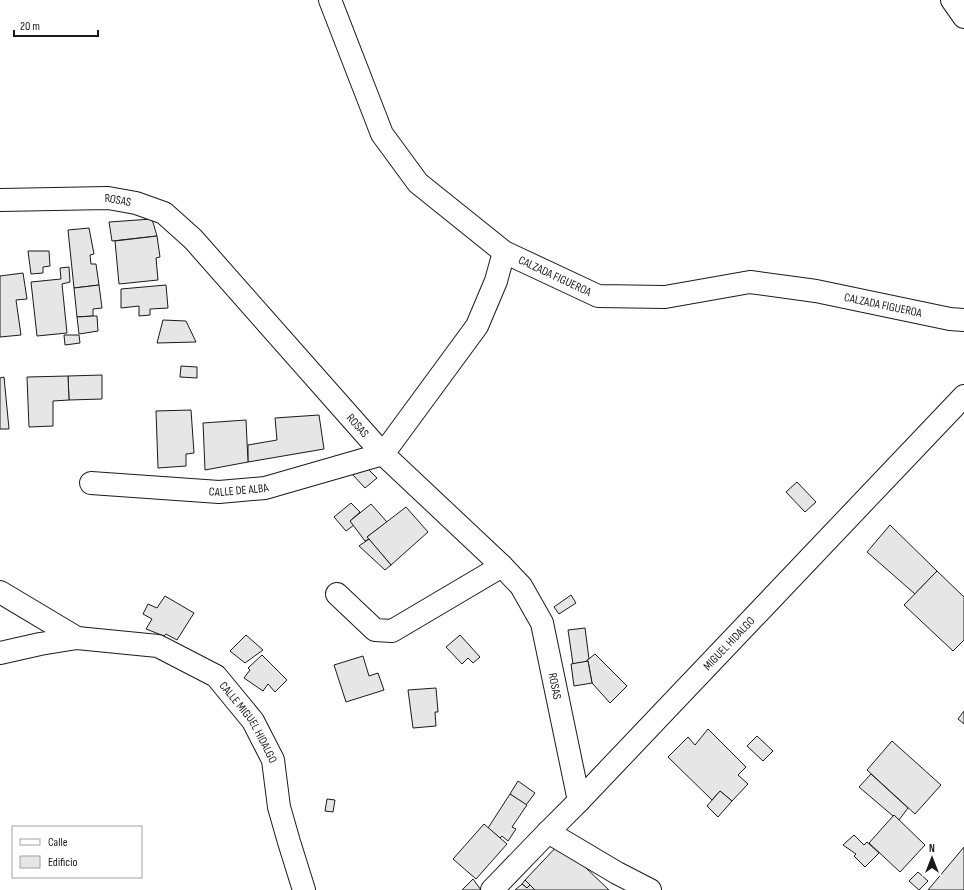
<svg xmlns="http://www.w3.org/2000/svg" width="964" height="890" font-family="'Sofia Sans Condensed',sans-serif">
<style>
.building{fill:#e6e6e6;stroke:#1a1a1a}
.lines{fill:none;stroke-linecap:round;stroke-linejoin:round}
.street-casing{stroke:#1a1a1a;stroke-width:24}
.street{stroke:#fff;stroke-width:22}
.labels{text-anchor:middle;stroke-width:3;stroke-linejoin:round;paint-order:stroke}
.street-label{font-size:12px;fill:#1a1a1a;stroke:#fff}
</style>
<rect width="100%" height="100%" fill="#fff"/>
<!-- building -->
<g class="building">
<path d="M 152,219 L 157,236 L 112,241 L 109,222 Z"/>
<path d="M 89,228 L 94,254 L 90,255 L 91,264 L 96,264 L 99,285 L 74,288 L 68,230 Z"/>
<path d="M 157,236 L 160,257 L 156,258 L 158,280 L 119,284 L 115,241 Z"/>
<path d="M 28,251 L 49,251 L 50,266 L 43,267 L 43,273 L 31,274 Z"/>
<path d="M 69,267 L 70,282 L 62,284 L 67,333 L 37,336 L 31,282 L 61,279 L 60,268 Z"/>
<path d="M 23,273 L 27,299 L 16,300 L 21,335 L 0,337 L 0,276 Z"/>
<path d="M 99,285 L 102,308 L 93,309 L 93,316 L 77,317 L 74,288 Z"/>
<path d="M 166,285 L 168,308 L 150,309 L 150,315 L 139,316 L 139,306 L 121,308 L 121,289 Z"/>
<path d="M 93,316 L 97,316 L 98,331 L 79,334 L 77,317 Z"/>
<path d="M 163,320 L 186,321 L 196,342 L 157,343 Z"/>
<path d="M 64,335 L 79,335 L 80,343 L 65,345 Z"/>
<path d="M 181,366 L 197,367 L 197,378 L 180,377 Z"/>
<path d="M 102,375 L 102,399 L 69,400 L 68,376 Z"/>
<path d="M 68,376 L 69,400 L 53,401 L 53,426 L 29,427 L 27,377 Z"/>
<path d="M 4,377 L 9,429 L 0,429 L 0,378 Z"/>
<path d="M 191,410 L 194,453 L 186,454 L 186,466 L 158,468 L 156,411 Z"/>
<path d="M 319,415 L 324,449 L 248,462 L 248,445 L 277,440 L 275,418 Z"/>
<path d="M 246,420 L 248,462 L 205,470 L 203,423 Z"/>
<path d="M 364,465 L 377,478 L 365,488 L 352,474 Z"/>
<path d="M 797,482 L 816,502 L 805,512 L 786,492 Z"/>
<path d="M 351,503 L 360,512 L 350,521 L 354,525 L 346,531 L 334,517 Z"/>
<path d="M 371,504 L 387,522 L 367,537 L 369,539 L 365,541 L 350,521 Z"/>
<path d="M 406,507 L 428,532 L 391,565 L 367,537 Z"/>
<path d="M 890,525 L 937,571 L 915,594 L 867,552 Z"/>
<path d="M 369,539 L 391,565 L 385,570 L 359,546 Z"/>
<path d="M 937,571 L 964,597 L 964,640 L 953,651 L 904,605 Z"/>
<path d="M 571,595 L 576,603 L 559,614 L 554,607 Z"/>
<path d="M 165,596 L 194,613 L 177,640 L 166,634 L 164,636 L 146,629 L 152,619 L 143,614 L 148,604 L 157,608 Z"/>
<path d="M 585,628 L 589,659 L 585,662 L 573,664 L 568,630 Z"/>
<path d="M 246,635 L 263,650 L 245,663 L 230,651 Z"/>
<path d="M 460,635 L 480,657 L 473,663 L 468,658 L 462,664 L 446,647 Z"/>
<path d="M 595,654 L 627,686 L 610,703 L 592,683 L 588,661 L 585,662 Z"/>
<path d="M 262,655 L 287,680 L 275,692 L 268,684 L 263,691 L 244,678 L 250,670 L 248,668 Z"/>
<path d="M 363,656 L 369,676 L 378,673 L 384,690 L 346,702 L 334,665 Z"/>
<path d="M 588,661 L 592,683 L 574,686 L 571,664 Z"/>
<path d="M 436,688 L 438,712 L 435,712 L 436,726 L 413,728 L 408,690 Z"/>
<path d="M 964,711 L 964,724 L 958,719 Z"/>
<path d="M 708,729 L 746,767 L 738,775 L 748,784 L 732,801 L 720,791 L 712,800 L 668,757 L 688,737 L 695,745 Z"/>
<path d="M 757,736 L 773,751 L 763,761 L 747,746 Z"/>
<path d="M 892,741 L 941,785 L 915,814 L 867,770 Z"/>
<path d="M 871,774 L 908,808 L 899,820 L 894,815 L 893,816 L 859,787 Z"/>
<path d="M 518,781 L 535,793 L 526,805 L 510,794 Z"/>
<path d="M 720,791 L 732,801 L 718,817 L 707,806 Z"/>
<path d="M 510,794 L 527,805 L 512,827 L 516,829 L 508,841 L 502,836 L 500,838 L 488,828 Z"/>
<path d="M 327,799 L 335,800 L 333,812 L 325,811 Z"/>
<path d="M 894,815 L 925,845 L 900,872 L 869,843 Z"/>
<path d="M 484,824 L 507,844 L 476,879 L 453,859 Z"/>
<path d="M 854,835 L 864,845 L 867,842 L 879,853 L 865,867 L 854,856 L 856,854 L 843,845 Z"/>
<path d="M 560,843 L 609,890 L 535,890 L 525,880 Z"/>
<path d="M 964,847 L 964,890 L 928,890 Z"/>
<path d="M 918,872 L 928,881 L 919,890 L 909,881 Z"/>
<path d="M 473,879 L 481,890 L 462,890 Z"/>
<path d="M 525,880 L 530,885 L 527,888 L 522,884 Z"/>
<path d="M 522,884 L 527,888 L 530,885 L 535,890 L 515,890 Z"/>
</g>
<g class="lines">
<!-- street casing -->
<g class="street-casing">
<g id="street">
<path id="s1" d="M 330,0 L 382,134 L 418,183 L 504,252 L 598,296 L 665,297 L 750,282 L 816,291 L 950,319 L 964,320"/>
<path d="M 952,0 L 964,17"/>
<path id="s2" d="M 0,200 L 108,198 L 136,203 L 164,213 L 193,239 L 383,454 L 502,566 L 521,586 L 542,623 L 579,801"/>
<path id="s3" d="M 91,483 L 219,492 L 265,488 L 383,454 L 477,326 L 496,281 L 504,252"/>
<path d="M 0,592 L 77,638"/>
<path d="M 337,594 L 375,630 L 392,631 L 502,566"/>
<path id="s4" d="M 0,653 L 40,644 L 77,638 L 158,646 L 216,676 L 253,721 L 273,760 L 279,807 L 289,842 L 304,890"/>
<path d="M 548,832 L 617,873 L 650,890"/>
<path id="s5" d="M 492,890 L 548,832 L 579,801 L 964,396"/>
</g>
</g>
<!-- street -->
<use href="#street" class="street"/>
</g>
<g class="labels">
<!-- street labels -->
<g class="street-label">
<text dy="4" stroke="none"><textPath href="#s2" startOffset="118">ROSAS</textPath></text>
<text dy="4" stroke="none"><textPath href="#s1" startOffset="371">CALZADA FIGUEROA</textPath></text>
<text dy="4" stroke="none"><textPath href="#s1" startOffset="707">CALZADA FIGUEROA</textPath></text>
<text dy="4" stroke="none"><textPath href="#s2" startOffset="454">ROSAS</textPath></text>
<text dy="4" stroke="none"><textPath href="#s3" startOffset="148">CALLE DE ALBA</textPath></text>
<text dy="4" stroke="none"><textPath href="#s5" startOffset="342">MIGUEL HIDALGO</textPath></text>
<text dy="4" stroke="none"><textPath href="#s2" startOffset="790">ROSAS</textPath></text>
<text dy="4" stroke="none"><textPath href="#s4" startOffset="282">CALLE MIGUEL HIDALGO</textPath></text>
</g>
</g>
<!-- legend -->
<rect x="12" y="826" width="130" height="52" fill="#ffffff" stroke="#a3a3a3"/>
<rect x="20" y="839" width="20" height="6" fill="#ffffff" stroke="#a3a3a3"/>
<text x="48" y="846" font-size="12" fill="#1a1a1a">Calle</text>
<rect x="20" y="856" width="20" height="12" fill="#e6e6e6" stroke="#a3a3a3"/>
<text x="48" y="866" font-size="12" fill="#1a1a1a">Edificio</text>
<!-- north arrow -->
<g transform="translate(932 858)" stroke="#ffffff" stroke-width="3" paint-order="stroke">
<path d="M0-3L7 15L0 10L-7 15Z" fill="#1a1a1a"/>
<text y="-6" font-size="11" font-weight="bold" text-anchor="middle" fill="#1a1a1a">N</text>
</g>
<!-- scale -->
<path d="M14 30v6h84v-6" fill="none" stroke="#1a1a1a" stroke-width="2"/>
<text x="20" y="30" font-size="12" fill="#1a1a1a" stroke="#ffffff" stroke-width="3" paint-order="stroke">20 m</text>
</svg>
